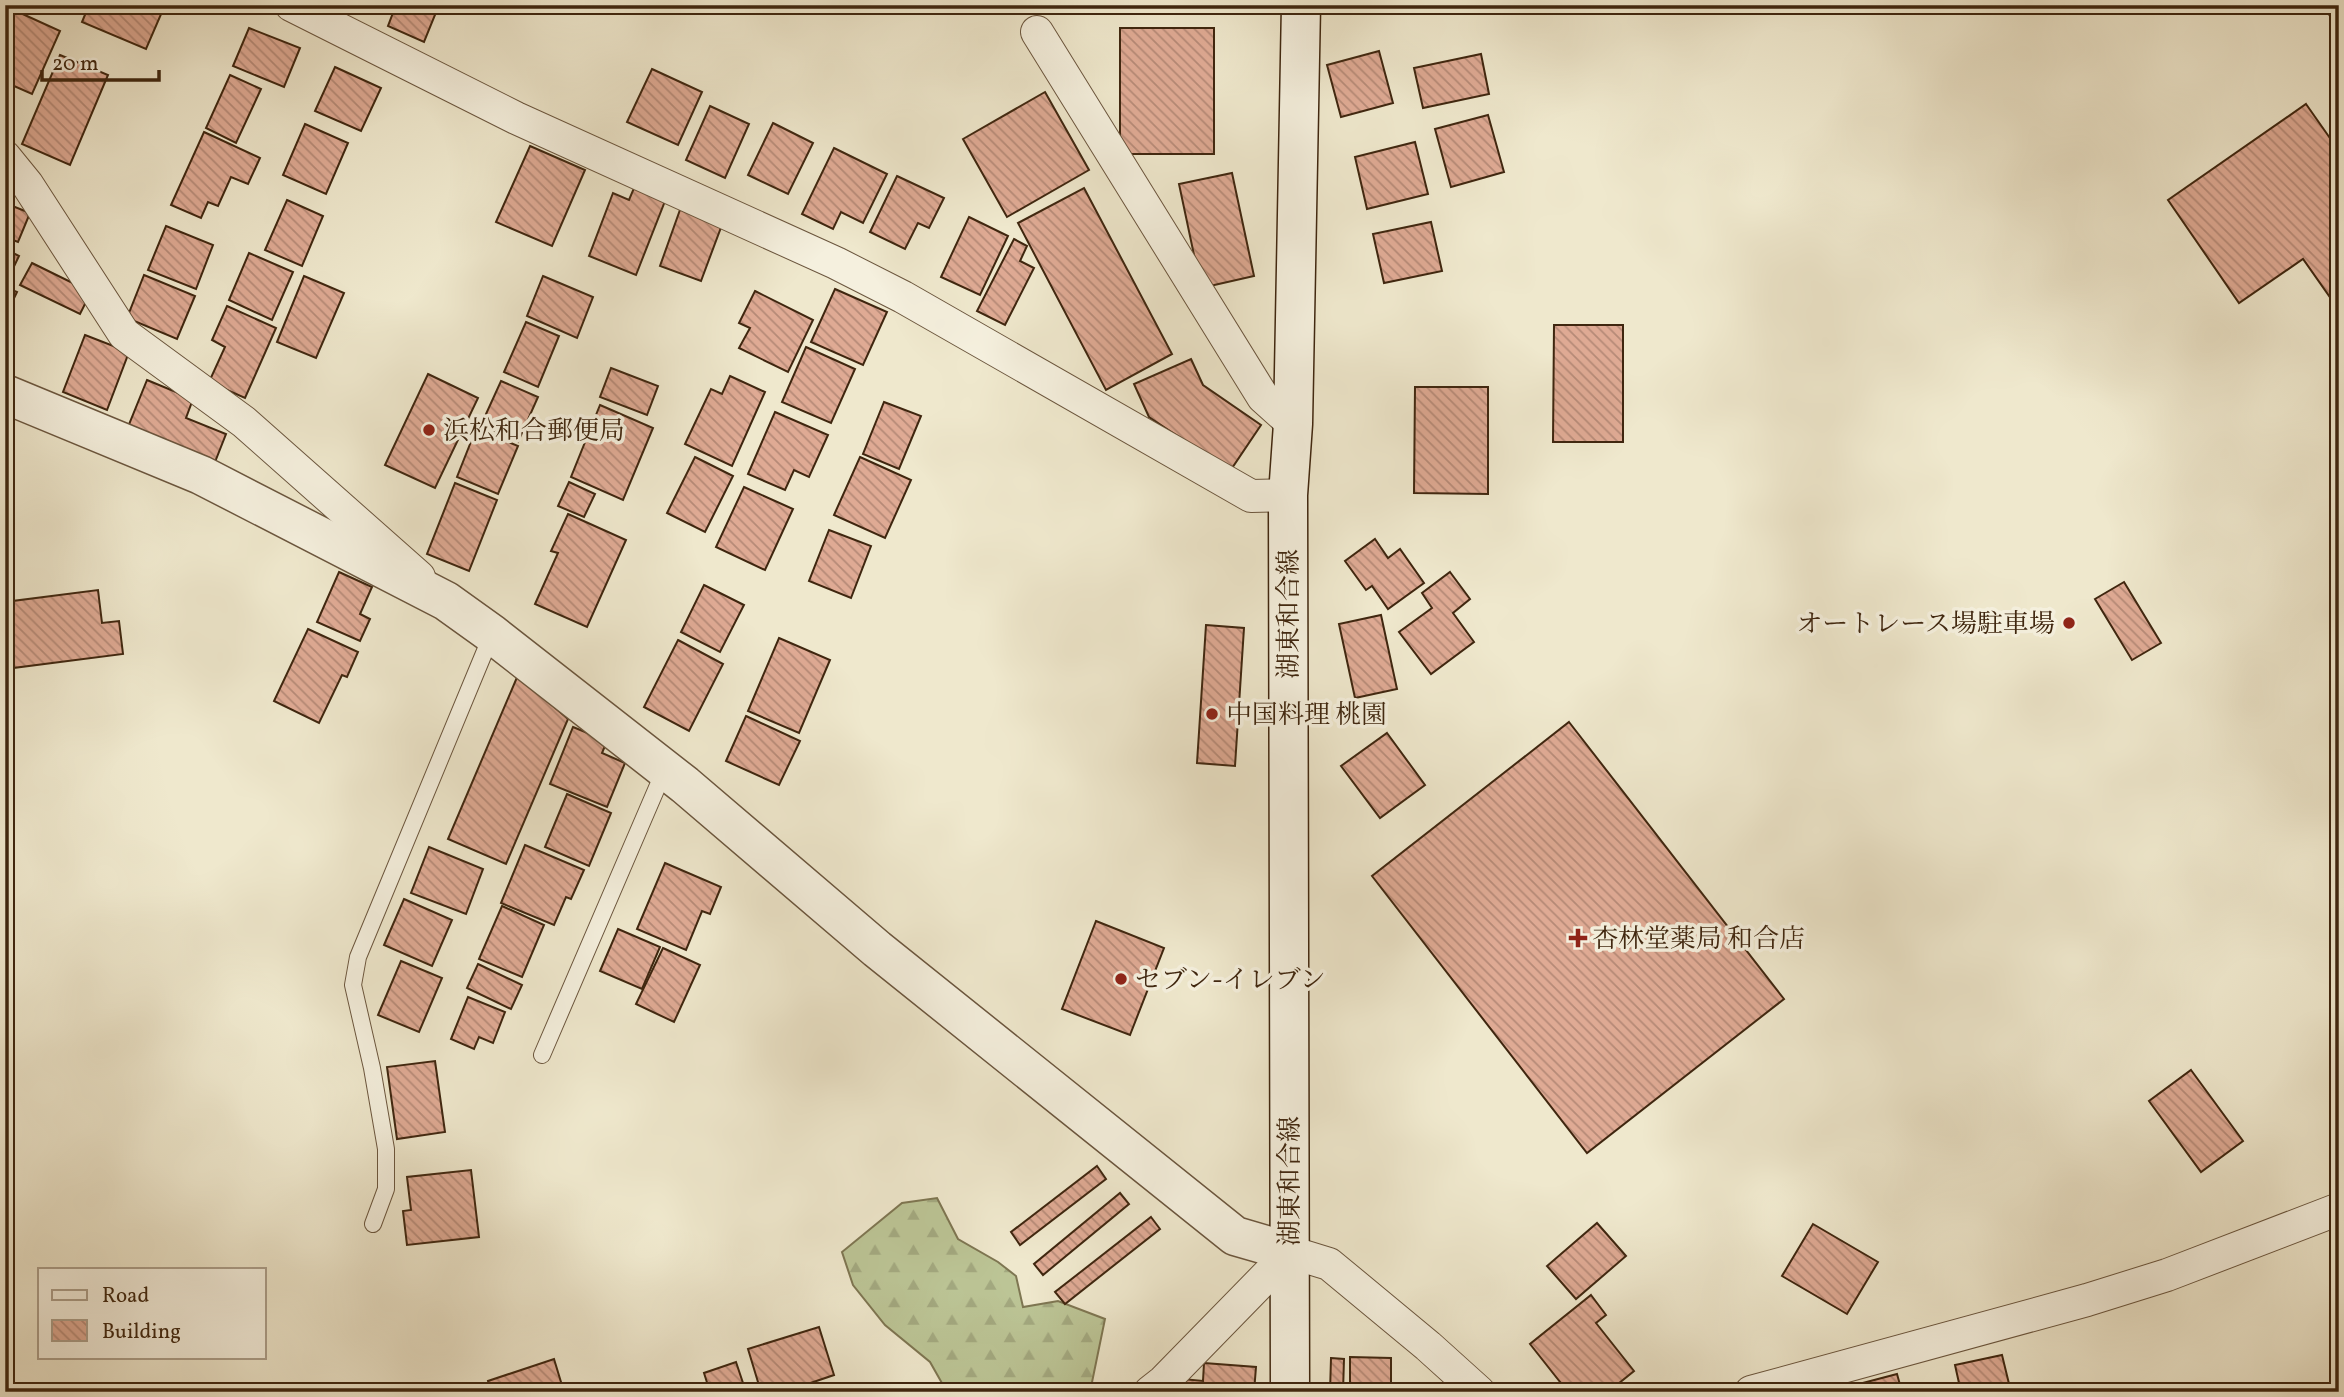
<svg xmlns="http://www.w3.org/2000/svg" width="2344" height="1397" font-family="Vollkorn,'Noto Serif JP',serif">
<style>
.forest{fill:url(#forest-firs);stroke:#7e7652;stroke-width:2}
.building{fill:url(#building-back-hatch);stroke:#3f260f;stroke-width:2}
.lines{fill:none;stroke-linecap:round;stroke-linejoin:round}
.service-casing{stroke:#6b563e;stroke-width:18}
.minor-casing{stroke:#6b563e;stroke-width:34}
.tertiary-casing{stroke:#6b563e;stroke-width:41}
.secondary-casing{stroke:#3f260f;stroke-width:41}
.service{stroke:#f5f0de;stroke-width:16}
.minor{stroke:#f5f0de;stroke-width:32}
.tertiary{stroke:#f5f0de;stroke-width:38}
.secondary{stroke:#f5f0de;stroke-width:38}
.poi-dot{fill:#8f2418;stroke:#f5f0de;stroke-width:2.5}
.labels{text-anchor:middle;stroke-width:7;stroke-linejoin:round;paint-order:stroke}
.poi-label{font-size:26px;fill:#3f260f;stroke:#f5f0de;text-anchor:start}
.street-label{font-size:26px;fill:#3f260f;stroke:#f5f0de}
</style>
<defs>
<pattern id="forest-firs" width="22" height="20" patternUnits="userSpaceOnUse" patternTransform="scale(1.75)"><rect width="22" height="20" fill="#bcc596"/><path d="M5 1l3.5 6h-7zM16 11l3.5 6h-7z" fill="#a3a980"/></pattern>
<pattern id="building-back-hatch" width="6" height="6" patternUnits="userSpaceOnUse" patternTransform="scale(1.75)"><rect width="6" height="6" fill="#dfaa94"/><path d="M-1 5l2 2M0 0l6 6M5-1l2 2" fill="none" stroke="#b68a77"/></pattern>
</defs>
<rect width="100%" height="100%" fill="#efe8cd"/>
<filter id="stains"><feTurbulence type="fractalNoise" baseFrequency=".00286" numOctaves="4"/><feColorMatrix values="0 0 0 0 .2 0 0 0 0 .09 0 0 0 0 .02 0 0 0 .5 -.17"/></filter>
<radialGradient id="worn" r=".72"><stop offset=".6" stop-color="#630" stop-opacity="0"/><stop offset="1" stop-color="#630" stop-opacity=".3"/></radialGradient>
<!-- forest -->
<path class="forest" d="M 937,1198 L 958,1239 L 998,1262 L 1016,1276 L 1023,1307 L 1058,1301 L 1105,1319 L 1090,1392 L 947,1392 L 930,1362 L 885,1325 L 853,1285 L 842,1252 L 902,1203 Z"/>
<!-- building -->
<g class="building">
<path d="M 89,5 L 165,5 L 146,49 L 82,22 Z"/>
<path d="M 396,5 L 439,5 L 424,42 L 388,26 Z"/>
<path d="M 2323,5 L 2339,5 L 2339,30 Z"/>
<path d="M 5,6 L 60,31 L 32,94 L 5,82 Z"/>
<path d="M 249,28 L 300,48 L 284,87 L 233,66 Z"/>
<rect x="1120" y="28" width="94" height="126"/>
<path d="M 1379,51 L 1393,103 L 1341,117 L 1327,65 Z"/>
<path d="M 1481,54 L 1489,94 L 1423,108 L 1414,68 Z"/>
<path d="M 60,55 L 108,75 L 70,165 L 22,144 Z"/>
<path d="M 335,67 L 381,88 L 361,131 L 315,111 Z"/>
<path d="M 652,69 L 702,92 L 678,145 L 627,122 Z"/>
<path d="M 230,75 L 261,89 L 236,143 L 206,128 Z"/>
<path d="M 1045,92 L 1089,170 L 1007,217 L 963,139 Z"/>
<path d="M 2306,104 L 2339,151 L 2339,310 L 2303,259 L 2239,303 L 2168,200 Z"/>
<path d="M 710,106 L 749,124 L 725,178 L 686,160 Z"/>
<path d="M 1488,115 L 1504,172 L 1451,187 L 1435,129 Z"/>
<path d="M 773,123 L 813,143 L 788,194 L 748,175 Z"/>
<path d="M 305,124 L 348,143 L 326,194 L 283,175 Z"/>
<path d="M 204,132 L 260,158 L 248,184 L 231,177 L 218,206 L 208,202 L 201,218 L 171,205 Z"/>
<path d="M 1415,142 L 1428,194 L 1367,209 L 1355,157 Z"/>
<path d="M 530,146 L 585,170 L 552,246 L 496,222 Z"/>
<path d="M 834,148 L 887,174 L 863,223 L 841,212 L 833,229 L 802,214 Z"/>
<path d="M 1232,173 L 1254,276 L 1201,288 L 1179,184 Z"/>
<path d="M 897,176 L 944,198 L 929,228 L 918,223 L 905,249 L 870,232 Z"/>
<path d="M 634,188 L 665,201 L 636,275 L 589,256 L 613,193 L 629,200 Z"/>
<path d="M 1084,188 L 1172,354 L 1106,390 L 1018,223 Z"/>
<path d="M 287,200 L 323,216 L 302,266 L 265,250 Z"/>
<path d="M 5,203 L 30,213 L 18,242 L 5,237 Z"/>
<path d="M 681,207 L 723,222 L 701,281 L 660,266 Z"/>
<path d="M 969,217 L 1008,236 L 980,295 L 941,277 Z"/>
<path d="M 1431,222 L 1442,271 L 1384,283 L 1373,234 Z"/>
<path d="M 166,226 L 213,245 L 196,289 L 148,270 Z"/>
<path d="M 1014,239 L 1027,246 L 1020,261 L 1034,268 L 1005,325 L 977,311 Z"/>
<path d="M 5,249 L 19,256 L 9,277 L 5,275 Z"/>
<path d="M 249,253 L 293,272 L 272,320 L 229,300 Z"/>
<path d="M 32,263 L 91,292 L 80,314 L 20,285 Z"/>
<path d="M 144,275 L 195,296 L 177,339 L 127,318 Z"/>
<path d="M 304,276 L 344,293 L 316,358 L 277,342 Z"/>
<path d="M 543,276 L 593,297 L 577,338 L 527,316 Z"/>
<path d="M 5,287 L 17,292 L 5,317 Z"/>
<path d="M 835,289 L 887,312 L 863,365 L 811,342 Z"/>
<path d="M 755,291 L 813,320 L 788,372 L 739,348 L 750,328 L 739,323 Z"/>
<path d="M 227,306 L 276,328 L 245,398 L 209,382 L 225,347 L 212,340 Z"/>
<path d="M 526,322 L 559,336 L 538,387 L 504,372 Z"/>
<path d="M 1554,325 L 1623,325 L 1623,442 L 1553,442 Z"/>
<path d="M 85,335 L 129,352 L 107,410 L 63,392 Z"/>
<path d="M 806,347 L 855,369 L 831,423 L 782,402 Z"/>
<path d="M 1191,359 L 1203,385 L 1261,425 L 1230,471 L 1149,417 L 1134,384 Z"/>
<path d="M 611,368 L 658,386 L 647,415 L 600,397 Z"/>
<path d="M 428,374 L 478,398 L 435,488 L 385,465 Z"/>
<path d="M 730,376 L 765,392 L 732,466 L 685,444 L 711,389 L 722,394 Z"/>
<path d="M 147,380 L 193,399 L 186,418 L 226,434 L 215,462 L 128,427 Z"/>
<path d="M 501,381 L 538,397 L 518,442 L 481,425 Z"/>
<path d="M 1415,387 L 1488,387 L 1488,494 L 1414,493 Z"/>
<path d="M 884,402 L 921,416 L 899,469 L 863,454 Z"/>
<path d="M 600,405 L 653,428 L 623,500 L 571,477 Z"/>
<path d="M 775,412 L 828,435 L 809,477 L 794,470 L 785,490 L 748,474 Z"/>
<path d="M 476,429 L 518,446 L 498,494 L 457,477 Z"/>
<path d="M 695,457 L 733,476 L 705,532 L 667,513 Z"/>
<path d="M 860,457 L 911,480 L 885,538 L 834,515 Z"/>
<path d="M 569,482 L 595,494 L 584,517 L 558,506 Z"/>
<path d="M 455,483 L 497,500 L 469,571 L 427,554 Z"/>
<path d="M 744,487 L 793,509 L 765,570 L 716,547 Z"/>
<path d="M 568,514 L 626,540 L 587,627 L 535,604 L 558,553 L 551,551 Z"/>
<path d="M 829,530 L 871,546 L 851,598 L 809,581 Z"/>
<path d="M 1375,539 L 1388,558 L 1400,549 L 1424,583 L 1388,609 L 1372,586 L 1366,590 L 1345,561 Z"/>
<path d="M 339,572 L 372,587 L 360,614 L 370,619 L 360,641 L 317,622 Z"/>
<path d="M 1450,572 L 1470,599 L 1453,613 L 1474,642 L 1431,674 L 1399,632 L 1432,608 L 1422,593 Z"/>
<path d="M 2124,582 L 2161,643 L 2132,660 L 2095,599 Z"/>
<path d="M 704,585 L 744,605 L 720,652 L 681,632 Z"/>
<path d="M 98,590 L 102,623 L 119,621 L 123,654 L 5,669 L 5,602 Z"/>
<path d="M 1381,615 L 1397,689 L 1355,698 L 1339,624 Z"/>
<path d="M 1206,625 L 1244,628 L 1235,766 L 1197,763 Z"/>
<path d="M 308,629 L 358,652 L 347,677 L 342,675 L 319,723 L 274,701 Z"/>
<path d="M 779,638 L 830,660 L 799,733 L 748,711 Z"/>
<path d="M 678,640 L 723,664 L 689,731 L 644,707 Z"/>
<path d="M 518,675 L 568,719 L 506,864 L 448,839 Z"/>
<path d="M 746,716 L 800,741 L 779,785 L 726,761 Z"/>
<path d="M 1569,722 L 1784,999 L 1587,1153 L 1372,876 Z"/>
<path d="M 573,727 L 607,741 L 602,753 L 625,763 L 607,807 L 550,784 Z"/>
<path d="M 1387,733 L 1425,785 L 1380,818 L 1341,766 Z"/>
<path d="M 567,794 L 611,813 L 589,866 L 545,847 Z"/>
<path d="M 525,845 L 584,870 L 571,899 L 566,897 L 554,925 L 501,903 Z"/>
<path d="M 429,847 L 483,869 L 466,914 L 411,893 Z"/>
<path d="M 665,863 L 721,887 L 710,914 L 702,911 L 686,950 L 637,929 Z"/>
<path d="M 404,899 L 452,920 L 432,966 L 384,945 Z"/>
<path d="M 502,906 L 544,925 L 522,977 L 479,959 Z"/>
<path d="M 1096,921 L 1164,948 L 1130,1035 L 1062,1009 Z"/>
<path d="M 618,929 L 660,947 L 642,989 L 600,971 Z"/>
<path d="M 663,948 L 700,965 L 674,1022 L 636,1004 Z"/>
<path d="M 401,961 L 442,978 L 419,1032 L 378,1015 Z"/>
<path d="M 478,964 L 522,985 L 511,1009 L 467,988 Z"/>
<path d="M 468,997 L 505,1012 L 493,1043 L 479,1037 L 474,1049 L 451,1039 Z"/>
<path d="M 435,1061 L 445,1132 L 397,1139 L 387,1067 Z"/>
<path d="M 2191,1070 L 2243,1141 L 2201,1172 L 2149,1101 Z"/>
<path d="M 1097,1166 L 1106,1179 L 1020,1245 L 1011,1232 Z"/>
<path d="M 471,1170 L 479,1237 L 407,1245 L 403,1211 L 411,1210 L 407,1177 Z"/>
<path d="M 1120,1193 L 1129,1204 L 1043,1275 L 1034,1264 Z"/>
<path d="M 1151,1217 L 1160,1229 L 1065,1304 L 1055,1292 Z"/>
<path d="M 1597,1223 L 1626,1256 L 1576,1299 L 1547,1266 Z"/>
<path d="M 1813,1224 L 1878,1262 L 1847,1314 L 1782,1276 Z"/>
<path d="M 1591,1295 L 1606,1315 L 1596,1323 L 1634,1371 L 1608,1392 L 1568,1392 L 1530,1344 Z"/>
<path d="M 819,1327 L 834,1375 L 784,1392 L 761,1392 L 748,1349 Z"/>
<path d="M 2002,1355 L 2011,1392 L 1961,1392 L 1955,1365 Z"/>
<path d="M 1350,1357 L 1391,1358 L 1391,1392 L 1350,1392 Z"/>
<path d="M 1331,1358 L 1344,1359 L 1343,1392 L 1330,1392 Z"/>
<path d="M 554,1359 L 564,1392 L 491,1392 L 488,1381 Z"/>
<path d="M 736,1362 L 746,1392 L 710,1392 L 704,1373 Z"/>
<path d="M 1204,1363 L 1256,1367 L 1254,1392 L 1182,1392 L 1183,1379 L 1203,1381 Z"/>
<path d="M 1897,1374 L 1902,1392 L 1861,1392 L 1859,1384 Z"/>
</g>
<g class="lines">
<!-- service casing -->
<g class="service-casing">
<g id="service">
<path d="M 542,1055 L 665,769"/>
<path d="M 373,1224 L 386,1189 L 386,1149 L 372,1068 L 353,985 L 358,957 L 492,634"/>
</g>
</g>
<!-- minor casing -->
<g class="minor-casing">
<g id="minor">
<path d="M 291,5 L 516,118 L 836,263 L 903,297 L 1251,496 L 1288,495"/>
<path d="M 1037,32 L 1263,397 L 1293,424"/>
<path d="M 5,157 L 27,184 L 124,334 L 244,422 L 419,577"/>
<path d="M 1150,1392 L 1164,1381 L 1290,1252 L 1329,1264 L 1428,1346 L 1479,1392"/>
<path d="M 1751,1392 L 2087,1300 L 2167,1275 L 2339,1209"/>
</g>
</g>
<!-- tertiary casing -->
<g class="tertiary-casing">
<path id="tertiary" d="M 5,394 L 201,475 L 446,601 L 492,634 L 685,785 L 877,949 L 1235,1236 L 1290,1252"/>
</g>
<!-- secondary casing -->
<g class="secondary-casing">
<path id="secondary" d="M 1290,1392 L 1288,495 L 1293,424 L 1301,5"/>
</g>
<!-- service -->
<use href="#service" class="service"/>
<!-- minor -->
<use href="#minor" class="minor"/>
<!-- tertiary -->
<use href="#tertiary" class="tertiary"/>
<!-- secondary -->
<use href="#secondary" class="secondary"/>
</g>
<!-- markers -->
<g class="poi-dot">
<circle cx="429" cy="430" r="7"/>
<circle cx="2069" cy="623" r="7"/>
<circle cx="1212" cy="714" r="7"/>
<path d="M1574.5 927.5h7v7h7v7h-7v7h-7v-7h-7v-7h7z"/>
<circle cx="1121" cy="979" r="7"/>
</g>
<g class="labels">
<!-- poi labels -->
<g class="poi-label">
<text x="443" y="439">浜松和合郵便局</text>
<text x="2055" y="632" text-anchor="end">オートレース場駐車場</text>
<text x="1226" y="723">中国料理 桃園</text>
<text x="1592" y="947">杏林堂薬局 和合店</text>
<text x="1135" y="988">セブン-イレブン</text>
</g>
<!-- street labels -->
<g class="street-label">
<text transform="translate(1288 614) rotate(-90)" y="9">湖東和合線</text>
<text transform="translate(1289 1181) rotate(-90)" y="9">湖東和合線</text>
</g>
</g>
<!-- margin -->
<rect width="2344" height="1397" fill="none" stroke="#efe8cd" stroke-width="28"/>
<rect x="7" y="7" width="2330" height="1383" fill="none" stroke="#3f260f" stroke-width="3.5"/>
<rect x="14" y="14" width="2316" height="1369" fill="none" stroke="#3f260f" stroke-width="2"/>
<!-- legend -->
<rect x="38" y="1268" width="228" height="91" fill="#f5f0de" stroke="#ac9f8b" stroke-width="2"/>
<rect x="52" y="1290" width="35" height="10" fill="#f5f0de" stroke="#ac9f8b" stroke-width="2"/>
<text x="102" y="1302" font-size="21" fill="#3f260f">Road</text>
<rect x="52" y="1320" width="35" height="21" fill="url(#building-back-hatch)" stroke="#ac9f8b" stroke-width="2"/>
<text x="102" y="1338" font-size="21" fill="#3f260f">Building</text>
<!-- scale -->
<path d="M42 70v10h117v-10" fill="none" stroke="#3f260f" stroke-width="3.5"/>
<text x="52" y="70" font-size="21" fill="#3f260f" stroke="#f5f0de" stroke-width="5" paint-order="stroke">20 m</text>
<rect width="100%" height="100%" filter="url(#stains)"/>
<rect width="100%" height="100%" fill="url(#worn)"/>
</svg>
